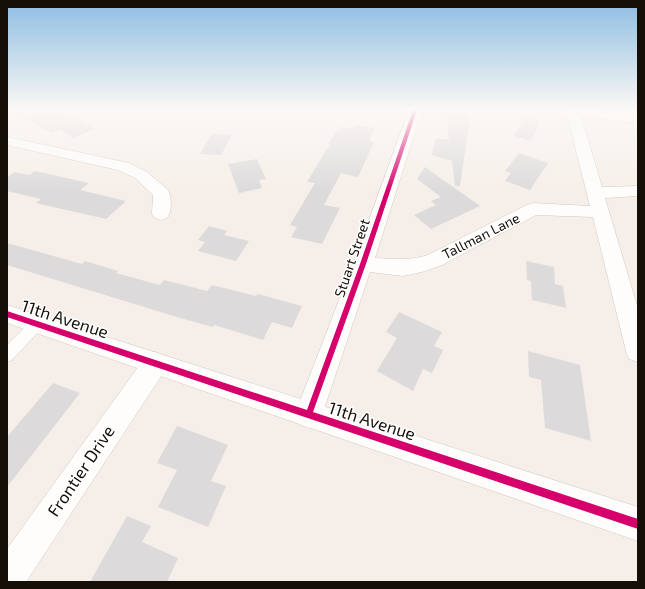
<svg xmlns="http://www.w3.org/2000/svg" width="645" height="589" font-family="'Exo 2',sans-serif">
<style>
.building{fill:#dddadc}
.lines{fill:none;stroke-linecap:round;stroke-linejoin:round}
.service-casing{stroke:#d2cac3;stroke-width:1}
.minor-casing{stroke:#d2cac3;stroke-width:1}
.tertiary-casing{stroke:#d2cac3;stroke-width:1}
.service{fill:#fefdfc;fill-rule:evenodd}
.minor{fill:#fefdfc;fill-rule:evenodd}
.tertiary{fill:#fefdfc;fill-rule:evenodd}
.cycleway-casing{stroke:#fff;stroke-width:2}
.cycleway{fill:#d6006c;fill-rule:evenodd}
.labels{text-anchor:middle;stroke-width:3;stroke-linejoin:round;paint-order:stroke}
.street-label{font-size:14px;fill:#160f08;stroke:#fff}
.near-street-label{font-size:17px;fill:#160f08;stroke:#fff}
</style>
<rect width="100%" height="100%" fill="#f6efe9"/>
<!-- building -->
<g class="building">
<path d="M 7,110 L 60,110 L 95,129 L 73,138 L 60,129 L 52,133 Z"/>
<path d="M 446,110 L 466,110 L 469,124 L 460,186 L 455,186 L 452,161 L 432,155 L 436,138 L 449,140 Z"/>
<path d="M 525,117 L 541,121 L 531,141 L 514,136 Z"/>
<path d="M 355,125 L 375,128 L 369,141 L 374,142 L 358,177 L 341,173 L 324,205 L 340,208 L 322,244 L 291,237 L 297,227 L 290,225 L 315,183 L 307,182 L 330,144 L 328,144 L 339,127 L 353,129 Z"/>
<path d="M 212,133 L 232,135 L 221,155 L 200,154 Z"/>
<path d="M 519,153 L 548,163 L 530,190 L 505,181 L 511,173 L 505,171 Z"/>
<path d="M 257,159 L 266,179 L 259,180 L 262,188 L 239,193 L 228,164 Z"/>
<path d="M 425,167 L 480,206 L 431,229 L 414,215 L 436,205 L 431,201 L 441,197 L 417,179 Z"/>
<path d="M 35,171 L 89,183 L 80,190 L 126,201 L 106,219 L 36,203 L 41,199 L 7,191 L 7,177 L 15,172 L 29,175 Z"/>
<path d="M 209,226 L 227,231 L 224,235 L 249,241 L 236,261 L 198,251 L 205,242 L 198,240 Z"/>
<path d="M 7,243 L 82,264 L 85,261 L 118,271 L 116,273 L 160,285 L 164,280 L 207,291 L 212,285 L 256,296 L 258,294 L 302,306 L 292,328 L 272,322 L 263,340 L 214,325 L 213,327 L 180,318 L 7,265 Z"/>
<path d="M 526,261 L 554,267 L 555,284 L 563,286 L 566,308 L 532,300 L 531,281 L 527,280 Z"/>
<path d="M 399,312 L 442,332 L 434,346 L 443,350 L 432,373 L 423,369 L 413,391 L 377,371 L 397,338 L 386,332 Z"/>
<path d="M 528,351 L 580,365 L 591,441 L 545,428 L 541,380 L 529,377 Z"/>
<path d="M 53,383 L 80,393 L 7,487 L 7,437 Z"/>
<path d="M 177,426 L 228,445 L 211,481 L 226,486 L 208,527 L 158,507 L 177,470 L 157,463 Z"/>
<path d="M 127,516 L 151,526 L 142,542 L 178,558 L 167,582 L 90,582 Z"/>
</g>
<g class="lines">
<!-- service casing -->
<g class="service-casing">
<path id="service" d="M 37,318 L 42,320 L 44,324 L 42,328 L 12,360 L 7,362 L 7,345 L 32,320 Z"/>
</g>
<!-- minor casing -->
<g class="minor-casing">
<g id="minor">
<path d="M 409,110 L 422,110 L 375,258 C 394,259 409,261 428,255 L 527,205 L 533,203 L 590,206 L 567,114 L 562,113 L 560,110 L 595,110 L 638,115 L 638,123 L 581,116 L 602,187 L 638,186 L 638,196 L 605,198 L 638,309 L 638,362 L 629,359 L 626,351 L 593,217 L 536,215 L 442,265 L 422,272 L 403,276 L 370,272 L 319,424 L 309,428 L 299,424 L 295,414 L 353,264 Z"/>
<path d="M 7,137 L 129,163 L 147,172 L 168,190 C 172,197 172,212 167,218 L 161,220 L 155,218 L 152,214 L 153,195 L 135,178 L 118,170 L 7,145 Z"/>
<path d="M 155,352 L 164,356 L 168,364 L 164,372 L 26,582 L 7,582 L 7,549 L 146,356 Z"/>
</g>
</g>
<!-- tertiary casing -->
<g class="tertiary-casing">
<path id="tertiary" d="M 7,305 L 638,507 L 638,541 L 7,323 Z"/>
</g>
<!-- service -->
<use href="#service" class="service"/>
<!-- minor -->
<use href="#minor" class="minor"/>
<!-- tertiary -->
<use href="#tertiary" class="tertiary"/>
<!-- cycleway casing -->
<g class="cycleway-casing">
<path id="cycleway" d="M 413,110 L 417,110 L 366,264 L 313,412 L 638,519 L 638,529 L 7,317 L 7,311 L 307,410 L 360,264 Z"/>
</g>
<!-- cycleway -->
<use href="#cycleway" class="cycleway"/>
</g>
<!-- sky -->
<linearGradient id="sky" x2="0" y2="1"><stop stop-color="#8dbde2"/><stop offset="0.57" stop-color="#fbf8f5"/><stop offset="1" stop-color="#fbf8f5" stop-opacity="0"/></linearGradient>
<rect width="645" height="192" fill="url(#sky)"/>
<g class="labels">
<!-- street labels -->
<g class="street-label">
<text transform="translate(481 236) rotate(-27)" y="5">Tallman Lane</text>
<text transform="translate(352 258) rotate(-71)" y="5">Stuart Street</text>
</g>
<!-- near-street labels -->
<g class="near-street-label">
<text transform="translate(65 319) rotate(18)" y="6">11th Avenue</text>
<text transform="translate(372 421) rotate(18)" y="6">11th Avenue</text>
<text transform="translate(81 471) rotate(-56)" y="6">Frontier Drive</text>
</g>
</g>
<!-- border -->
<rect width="645" height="589" fill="none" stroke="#160f08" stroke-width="16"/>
</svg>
